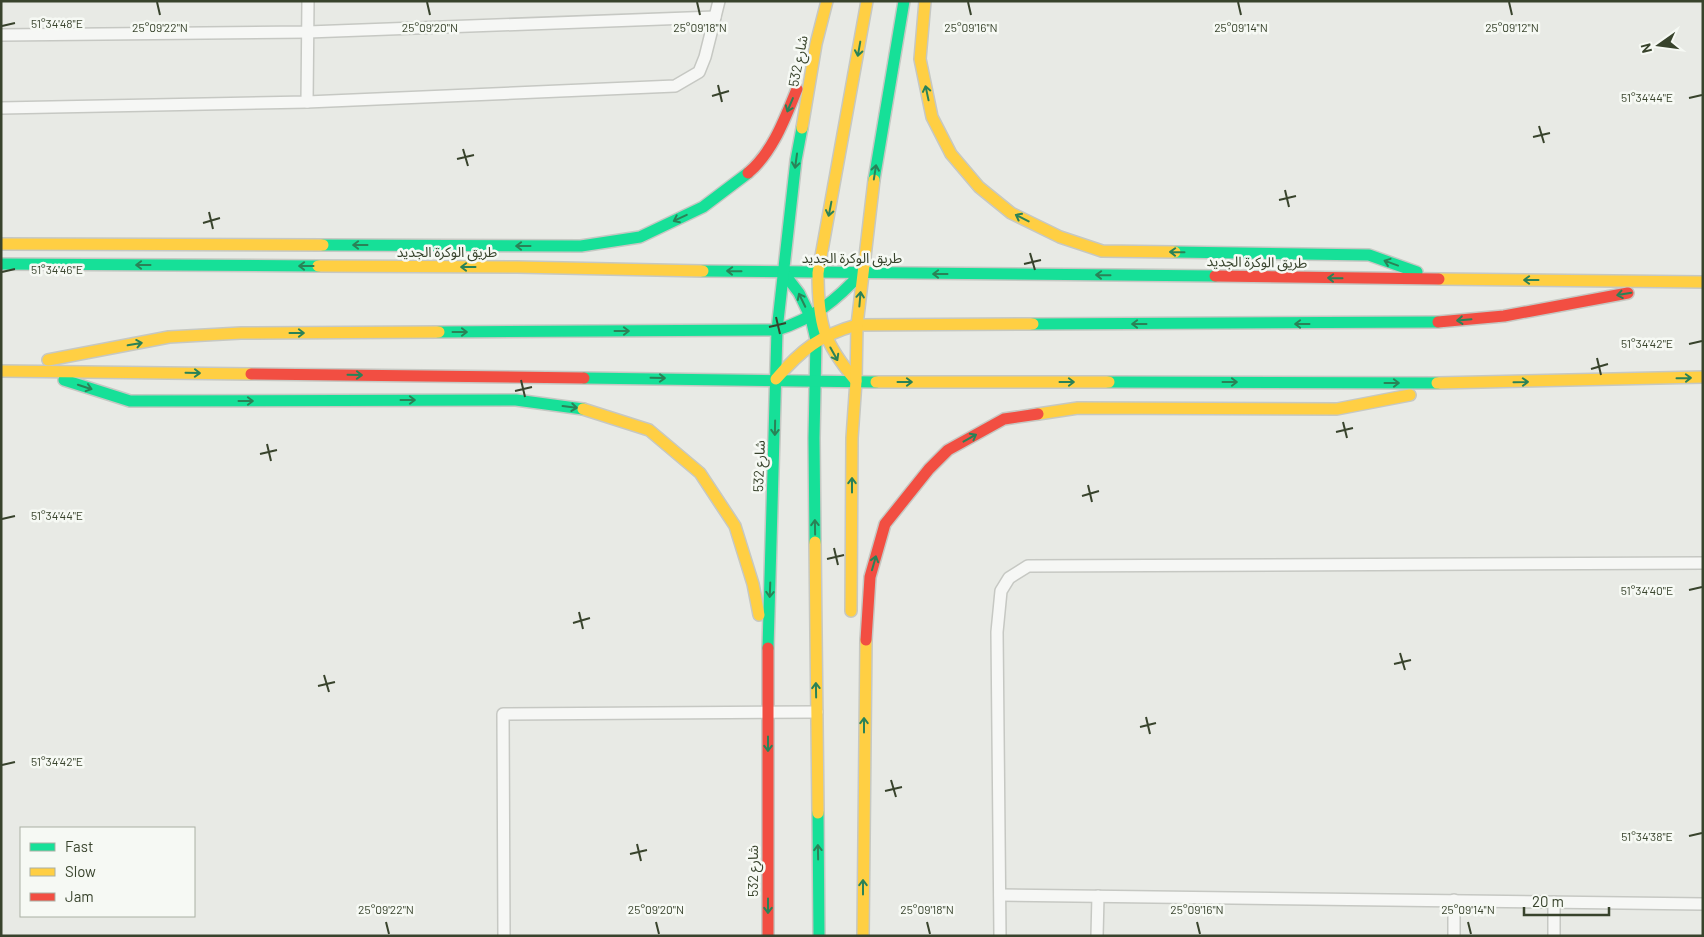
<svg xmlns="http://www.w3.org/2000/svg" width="1704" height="937" font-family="Barlow,'Noto Sans Arabic',sans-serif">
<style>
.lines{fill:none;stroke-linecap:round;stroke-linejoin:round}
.lane-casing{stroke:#c6c8c3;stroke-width:14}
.fast-casing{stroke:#c6c8c3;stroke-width:14}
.slow-casing{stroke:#c6c8c3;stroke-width:14}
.jam-casing{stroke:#c6c8c3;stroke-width:14}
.lane{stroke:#f6f7f5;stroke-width:11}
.fast{stroke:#16e098;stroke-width:11}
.slow{stroke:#ffcf43;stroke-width:11}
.jam{stroke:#f24e42;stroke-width:11}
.oneway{stroke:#2a8257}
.ticks{fill:none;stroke:#38432c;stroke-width:2}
.labels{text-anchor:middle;stroke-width:5;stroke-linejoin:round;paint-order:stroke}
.street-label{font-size:14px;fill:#38432c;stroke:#f6f9f4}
.ticks-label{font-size:12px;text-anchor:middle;fill:#38432c;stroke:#f6f9f4;stroke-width:5;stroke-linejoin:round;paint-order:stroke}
</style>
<rect width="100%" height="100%" fill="#e8eae5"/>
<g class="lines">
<!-- lane casing -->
<g class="lane-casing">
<g id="lane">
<path d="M 1,35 L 308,32 L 715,17"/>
<path d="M 307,102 L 308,1"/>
<path d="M 1,108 L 307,102 L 675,86 L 699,72 L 705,57 L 719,1"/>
<path d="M 1000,895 L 1703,904"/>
<path d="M 1454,900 L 1454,936"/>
<path d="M 504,936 L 503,714 L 817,712"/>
<path d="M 1000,936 L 997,632 L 1001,591 L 1009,578 L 1028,566 L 1703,563"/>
<path d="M 1097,936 L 1098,896"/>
<path d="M 1554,936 L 1554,902"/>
</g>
</g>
<!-- fast casing -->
<g class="fast-casing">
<g id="fast">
<path d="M 874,180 L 904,1"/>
<path d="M 323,245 L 581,246 L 640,237 L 703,207 L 748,173"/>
<path d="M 1175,252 L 1369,255 L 1417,272"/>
<path d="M 1,264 L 318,266"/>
<path d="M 703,271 L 1215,276"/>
<path d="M 783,272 L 799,293 L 811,318 L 816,340 L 814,438 L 815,542"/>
<path d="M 1033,324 L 1438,322"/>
<path d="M 439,332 L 777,330 C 814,318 836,301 862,272"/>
<path d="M 584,378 L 876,382"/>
<path d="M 64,380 L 130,401 L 516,400 L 583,409"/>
<path d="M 1109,382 L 1437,383"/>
<path d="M 768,648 L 777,330 L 796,160 L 802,128"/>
<path d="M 818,813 L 819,936"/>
</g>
</g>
<!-- slow casing -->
<g class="slow-casing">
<g id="slow">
<path d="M 925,1 L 920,59 L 932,117 L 951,154 L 979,187 L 1011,213 L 1060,237 L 1102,251 L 1175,252"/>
<path d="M 802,128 L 816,44 L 827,1"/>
<path d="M 1,244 L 323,245"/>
<path d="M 318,266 L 517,267 L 703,271"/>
<path d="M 1439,279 L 1703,282"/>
<path d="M 48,360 L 169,337 L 241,333 L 439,332"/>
<path d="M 1,371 L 251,374"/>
<path d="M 776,379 C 801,350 820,335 857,325 L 1033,324"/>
<path d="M 856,381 C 823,342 818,324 818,273 L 867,1"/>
<path d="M 876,382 L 1109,382"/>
<path d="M 1437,383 L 1703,377"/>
<path d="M 583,409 L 649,430 L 700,473 L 735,526 L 753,584 L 759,615"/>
<path d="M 1038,414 L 1078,408 L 1337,409 L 1410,395"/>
<path d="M 815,542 L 818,813"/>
<path d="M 851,611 L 852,438 L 856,381 L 857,325 L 874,180"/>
<path d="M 863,936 L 866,640"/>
</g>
</g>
<!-- jam casing -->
<g class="jam-casing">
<g id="jam">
<path d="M 748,173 C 773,152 785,118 797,89"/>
<path d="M 1215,276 L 1439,279"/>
<path d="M 1438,322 L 1504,316 L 1628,293"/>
<path d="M 251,374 L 584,378"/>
<path d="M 866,640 L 870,577 L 885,524 L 929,469 L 948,450 L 1004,419 L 1038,414"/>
<path d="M 768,936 L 768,648"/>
</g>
</g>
<!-- lane -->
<use href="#lane" class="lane"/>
<!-- fast -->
<use href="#fast" class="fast"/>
<!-- slow -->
<use href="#slow" class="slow"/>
<!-- jam -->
<use href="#jam" class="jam"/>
</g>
<!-- one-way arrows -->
<defs><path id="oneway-shaft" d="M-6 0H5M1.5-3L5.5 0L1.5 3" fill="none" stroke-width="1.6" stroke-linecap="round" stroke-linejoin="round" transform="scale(1.25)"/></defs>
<g class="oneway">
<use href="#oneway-shaft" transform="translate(859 49) rotate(100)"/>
<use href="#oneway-shaft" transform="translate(927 93) rotate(-102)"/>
<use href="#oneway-shaft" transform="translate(790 105) rotate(113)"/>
<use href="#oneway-shaft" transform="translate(796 161) rotate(98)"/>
<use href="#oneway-shaft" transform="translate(875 172) rotate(-81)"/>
<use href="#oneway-shaft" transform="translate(830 209) rotate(101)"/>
<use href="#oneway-shaft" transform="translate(680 218) rotate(155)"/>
<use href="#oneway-shaft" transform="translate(1022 218) rotate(-153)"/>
<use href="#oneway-shaft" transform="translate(360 245) rotate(-180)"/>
<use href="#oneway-shaft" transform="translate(523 246) rotate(-180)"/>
<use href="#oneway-shaft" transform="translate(1177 252) rotate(-179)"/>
<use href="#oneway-shaft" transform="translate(1391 263) rotate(-160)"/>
<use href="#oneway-shaft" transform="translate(143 265) rotate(-180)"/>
<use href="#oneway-shaft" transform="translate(306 266) rotate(-180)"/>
<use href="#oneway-shaft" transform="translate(468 267) rotate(-180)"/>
<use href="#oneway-shaft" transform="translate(734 271) rotate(-179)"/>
<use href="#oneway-shaft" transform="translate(940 274) rotate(-180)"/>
<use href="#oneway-shaft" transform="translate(1103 275) rotate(-179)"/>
<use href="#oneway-shaft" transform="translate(1335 278) rotate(-179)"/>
<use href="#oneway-shaft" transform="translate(1531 280) rotate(-180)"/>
<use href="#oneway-shaft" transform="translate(1624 294) rotate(170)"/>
<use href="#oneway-shaft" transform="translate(860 299) rotate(-85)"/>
<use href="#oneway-shaft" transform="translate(802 300) rotate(-116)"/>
<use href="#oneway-shaft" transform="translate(1464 320) rotate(175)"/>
<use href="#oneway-shaft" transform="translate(1139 324) rotate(180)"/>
<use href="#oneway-shaft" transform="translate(1302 324) rotate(180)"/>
<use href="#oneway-shaft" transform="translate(622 331)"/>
<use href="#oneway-shaft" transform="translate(460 332)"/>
<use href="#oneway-shaft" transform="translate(297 333)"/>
<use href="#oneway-shaft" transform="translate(135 344) rotate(-10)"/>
<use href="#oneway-shaft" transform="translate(834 354) rotate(61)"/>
<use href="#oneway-shaft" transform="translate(193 373) rotate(1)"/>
<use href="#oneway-shaft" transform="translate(355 375) rotate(1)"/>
<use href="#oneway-shaft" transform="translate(658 378) rotate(1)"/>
<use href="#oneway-shaft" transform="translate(1684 378) rotate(-1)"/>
<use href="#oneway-shaft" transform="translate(905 382)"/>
<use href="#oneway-shaft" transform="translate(1067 382)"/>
<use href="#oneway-shaft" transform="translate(1230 382)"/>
<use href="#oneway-shaft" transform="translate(1521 382) rotate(-1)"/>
<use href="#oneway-shaft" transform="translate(1392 383)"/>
<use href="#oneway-shaft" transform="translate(85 387) rotate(18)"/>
<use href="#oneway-shaft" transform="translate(408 400)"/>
<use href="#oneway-shaft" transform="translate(246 401)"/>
<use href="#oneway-shaft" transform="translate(570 407) rotate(7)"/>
<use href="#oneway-shaft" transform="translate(775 428) rotate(91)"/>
<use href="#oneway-shaft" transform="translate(970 438) rotate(-29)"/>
<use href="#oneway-shaft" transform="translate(852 485) rotate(-90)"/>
<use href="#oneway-shaft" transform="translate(815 527) rotate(-91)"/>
<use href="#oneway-shaft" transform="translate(874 563) rotate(-74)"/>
<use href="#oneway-shaft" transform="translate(770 590) rotate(92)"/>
<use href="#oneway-shaft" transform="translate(816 690) rotate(-91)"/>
<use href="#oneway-shaft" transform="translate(864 725) rotate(-90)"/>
<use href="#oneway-shaft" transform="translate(768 744) rotate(90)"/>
<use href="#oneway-shaft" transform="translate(818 852) rotate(-91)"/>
<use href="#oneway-shaft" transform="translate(863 887) rotate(-90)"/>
<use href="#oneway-shaft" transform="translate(768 906) rotate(90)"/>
</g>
<!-- ticks -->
<path class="ticks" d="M 157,2 L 160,15M 427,2 L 430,15M 697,2 L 700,15M 968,2 L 971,15M 1238,2 L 1241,15M 1509,2 L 1512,15M 2,26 L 15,23M 718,85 L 722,102M 712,96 L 729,91M 1689,98 L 1702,95M 1539,126 L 1544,143M 1533,137 L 1550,133M 463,149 L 468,166M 457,159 L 474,155M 1285,190 L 1289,207M 1279,200 L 1296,196M 209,212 L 213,229M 203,223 L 220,218M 1030,253 L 1035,270M 1024,264 L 1041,260M 2,272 L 15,269M 776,317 L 780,334M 769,327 L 786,323M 1689,344 L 1702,341M 1597,358 L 1601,375M 1591,369 L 1608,364M 521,380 L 525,397M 515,391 L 532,387M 1343,422 L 1347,438M 1336,432 L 1353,428M 267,444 L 271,461M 260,454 L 277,450M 1088,485 L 1092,502M 1082,496 L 1099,491M 2,519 L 15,516M 834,548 L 838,565M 827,559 L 844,555M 1689,590 L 1702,587M 579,612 L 583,629M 573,623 L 590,618M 1400,653 L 1405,670M 1394,664 L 1411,660M 324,675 L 329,692M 318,686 L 335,682M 1146,717 L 1150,734M 1140,727 L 1156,723M 2,765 L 15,762M 891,780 L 896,797M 885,791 L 902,787M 1689,836 L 1702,833M 637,844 L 641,861M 630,854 L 647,850M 386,922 L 389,934M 656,922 L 659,934M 927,922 L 930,934M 1197,922 L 1200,934M 1468,922 L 1471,934"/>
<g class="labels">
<!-- street labels -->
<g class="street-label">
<text transform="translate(798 61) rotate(-79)" y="5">شارع 532</text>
<text x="447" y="257">طريق الوكرة الجديد</text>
<text x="852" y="263">طريق الوكرة الجديد</text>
<text transform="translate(1257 262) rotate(1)" y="5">طريق الوكرة الجديد</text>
<text transform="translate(759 466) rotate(-88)" y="5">شارع 532</text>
<text transform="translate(753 871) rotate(-90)" y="5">شارع 532</text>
</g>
</g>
<g class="ticks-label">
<text x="57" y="28">51°34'48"E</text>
<text x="160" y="32">25°09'22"N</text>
<text x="430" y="32">25°09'20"N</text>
<text x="700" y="32">25°09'18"N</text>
<text x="971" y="32">25°09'16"N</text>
<text x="1241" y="32">25°09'14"N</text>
<text x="1512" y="32">25°09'12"N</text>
<text x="1647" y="102">51°34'44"E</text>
<text x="57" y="274">51°34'46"E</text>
<text x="1647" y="348">51°34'42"E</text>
<text x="57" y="520">51°34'44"E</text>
<text x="1647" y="595">51°34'40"E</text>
<text x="57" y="766">51°34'42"E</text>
<text x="1647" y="841">51°34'38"E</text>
<text x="386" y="914">25°09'22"N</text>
<text x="656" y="914">25°09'20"N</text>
<text x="927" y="914">25°09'18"N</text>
<text x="1197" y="914">25°09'16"N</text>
<text x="1468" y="914">25°09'14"N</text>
</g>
<!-- border -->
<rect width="1704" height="937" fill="none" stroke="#38432c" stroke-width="5"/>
<!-- legend -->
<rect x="20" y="827" width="175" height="90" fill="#f6f9f4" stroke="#aab0a4"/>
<rect x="30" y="843" width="25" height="8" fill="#16e098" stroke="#aab0a4"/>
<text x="65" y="852" font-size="15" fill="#38432c">Fast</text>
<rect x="30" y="868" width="25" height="8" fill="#ffcf43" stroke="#aab0a4"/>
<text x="65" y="877" font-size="15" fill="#38432c">Slow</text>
<rect x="30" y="893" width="25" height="8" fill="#f24e42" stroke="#aab0a4"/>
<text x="65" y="902" font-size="15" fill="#38432c">Jam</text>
<!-- north arrow -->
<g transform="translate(1659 45) rotate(256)" stroke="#f6f9f4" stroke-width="4" paint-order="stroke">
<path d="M0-4L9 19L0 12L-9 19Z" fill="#38432c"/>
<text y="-8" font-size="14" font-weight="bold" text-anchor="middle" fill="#38432c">N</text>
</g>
<!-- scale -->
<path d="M1524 907v8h85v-8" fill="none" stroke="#38432c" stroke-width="2.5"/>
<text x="1532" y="907" font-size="15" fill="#38432c" stroke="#f6f9f4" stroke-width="4" paint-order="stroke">20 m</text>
</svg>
